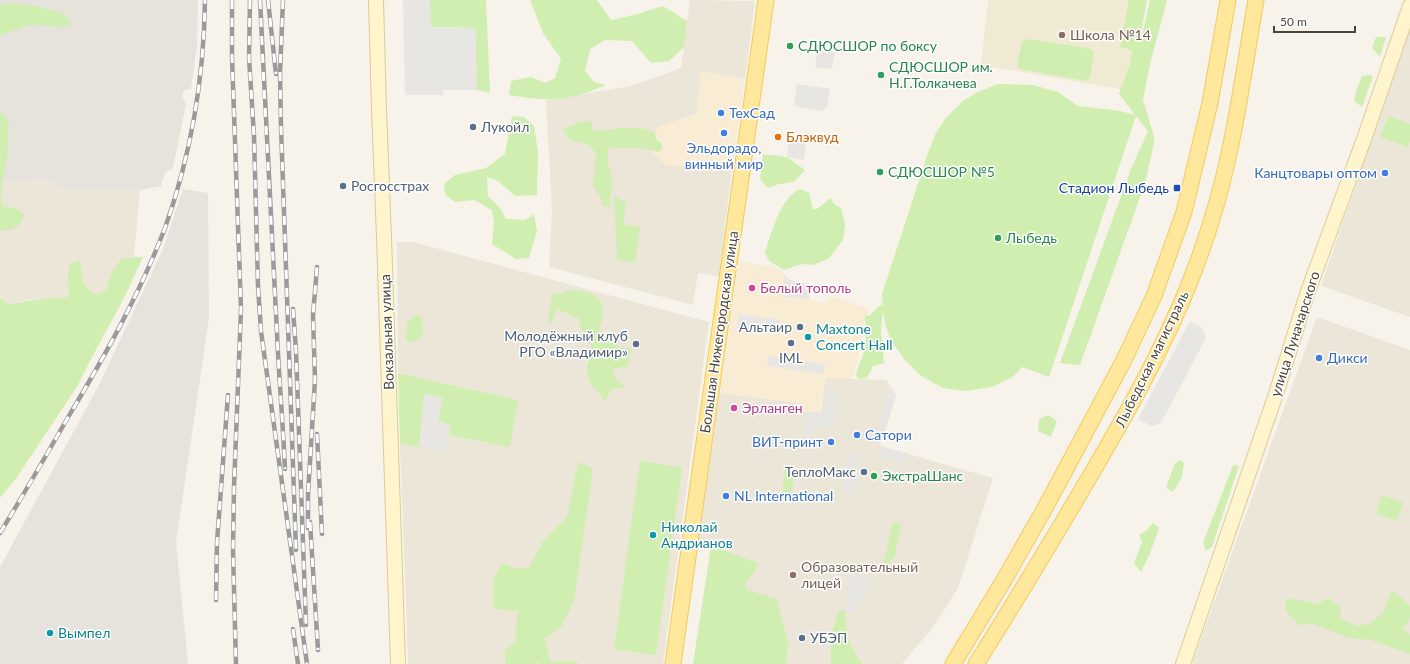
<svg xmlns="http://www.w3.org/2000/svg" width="1410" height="664" font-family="Lato,sans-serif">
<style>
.residential{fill:#ebe6d8}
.commercial{fill:#f9ecd5}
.industrial{fill:#e6e2dc}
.education{fill:#f1ead3}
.green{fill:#cfeeb0}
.parking{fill:#e8e6e2}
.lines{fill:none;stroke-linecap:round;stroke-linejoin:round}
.secondary-casing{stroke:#dbcb96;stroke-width:16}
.primary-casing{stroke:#f0cb5f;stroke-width:17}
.secondary{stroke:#fff5cc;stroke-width:14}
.primary{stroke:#ffe79b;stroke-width:15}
.rail-casing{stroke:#9a9a9a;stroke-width:4.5}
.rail{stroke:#fff;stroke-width:3;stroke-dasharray:9;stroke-linecap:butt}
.education-dot{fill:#8d6e63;stroke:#fff;stroke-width:1.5}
.leisure-dot{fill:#2e9e5b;stroke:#fff;stroke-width:1.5}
.shop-dot{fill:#3f7fe0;stroke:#fff;stroke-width:1.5}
.service-dot{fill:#5c6f8a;stroke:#fff;stroke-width:1.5}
.food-dot{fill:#e8710a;stroke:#fff;stroke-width:1.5}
.transit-dot{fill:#1a4fb4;stroke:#fff;stroke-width:1.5}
.hotel-dot{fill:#d1479c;stroke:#fff;stroke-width:1.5}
.culture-dot{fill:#0f9aa8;stroke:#fff;stroke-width:1.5}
.labels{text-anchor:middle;stroke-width:3;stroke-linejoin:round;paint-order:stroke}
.education-label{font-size:14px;fill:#785e54;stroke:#fff;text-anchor:start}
.leisure-label{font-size:14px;fill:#27864d;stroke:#fff;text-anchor:start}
.shop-label{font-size:14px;fill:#366cbe;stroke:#fff;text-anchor:start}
.service-label{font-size:14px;fill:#4e5e75;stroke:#fff;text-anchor:start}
.food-label{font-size:14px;fill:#c56008;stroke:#fff;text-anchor:start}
.transit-label{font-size:14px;fill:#164399;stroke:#fff;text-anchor:end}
.hotel-label{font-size:14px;fill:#b23c85;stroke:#fff;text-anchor:start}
.culture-label{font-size:14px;fill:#0d838f;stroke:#fff;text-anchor:start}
.street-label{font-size:14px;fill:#4c4537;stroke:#fff}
</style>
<rect width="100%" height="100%" fill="#f7f3eb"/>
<!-- residential -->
<g class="residential">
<path d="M 690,0 L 755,1 L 745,79 L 701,72 L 697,113 L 657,128 L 666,165 L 732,168 L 719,276 L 698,273 L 693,305 L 549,267 L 552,211 L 546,100 L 631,86 L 681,68 Z"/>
<path d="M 1410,28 L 1410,317 L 1321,286 Z"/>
<path d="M 47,179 L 66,190 L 140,190 L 134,257 L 122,258 L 112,271 L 106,290 L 95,295 L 27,300 L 9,305 L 0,297 L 0,182 Z"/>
<path d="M 397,242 L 413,242 L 709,322 L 663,664 L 409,664 L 408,659 L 400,444 L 445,452 L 449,435 L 510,447 L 518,400 L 398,373 Z"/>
<path d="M 1317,317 L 1410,350 L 1410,664 L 1192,664 Z"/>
<path d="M 825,378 L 886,380 L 896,395 L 880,446 L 993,478 L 958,588 L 931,630 L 902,664 L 763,664 L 711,550 L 697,549 L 720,393 L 799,403 L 797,411 L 821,413 Z"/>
</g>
<!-- commercial -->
<g class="commercial">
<path d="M 701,71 L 745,79 L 732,168 L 666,165 L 650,151 L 657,128 L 697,113 Z"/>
<path d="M 739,261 L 778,268 L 790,280 L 813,285 L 809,299 L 827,303 L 830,296 L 870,309 L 863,328 L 857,363 L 853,379 L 825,378 L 820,413 L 797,411 L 798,403 L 720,393 Z"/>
</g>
<!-- industrial -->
<g class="industrial">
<path d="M 0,0 L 198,0 L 197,45 L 191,89 L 184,90 L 182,96 L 186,104 L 173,168 L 165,173 L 161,186 L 140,190 L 66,190 L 47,179 L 0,182 Z"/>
<path d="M 183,189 L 208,193 L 209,318 L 176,542 L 188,664 L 0,664 L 0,567 L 99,385 L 163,249 Z"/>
</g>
<!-- education -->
<path class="education" d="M 988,0 L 1147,0 L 1130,91 L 981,65 Z"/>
<!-- green -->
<g class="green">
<path d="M 430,0 L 486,0 L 490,93 L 477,90 L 475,28 L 430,27 Z"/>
<path d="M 530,0 L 597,0 L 611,20 L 634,15 L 663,6 L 687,21 L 684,47 L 669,61 L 651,63 L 632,41 L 605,40 L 590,49 L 585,71 L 594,82 L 606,85 C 587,93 565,101 544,99 C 533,99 521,97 509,95 L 511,81 L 531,77 L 545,83 L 555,78 L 561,59 L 543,33 Z"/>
<path d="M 1129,0 L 1147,0 L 1140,37 L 1142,36 L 1150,0 L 1167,0 L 1150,64 L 1143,100 L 1154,136 L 1154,143 L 1145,183 L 1080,365 L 1060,363 L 1131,169 L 1148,131 L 1136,116 L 1049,377 L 1022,367 L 1013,377 L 992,387 L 965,391 L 943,388 L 921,376 L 905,360 L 891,341 L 885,324 L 883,311 L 881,331 L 884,363 L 873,366 L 867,378 L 860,379 L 856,376 C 857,367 862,360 864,351 C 867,340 866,327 865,316 L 869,316 L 881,304 L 883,307 L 882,294 L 928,153 L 936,133 L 945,119 L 963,101 L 978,92 L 998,84 L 1033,85 L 1058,92 L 1078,106 L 1120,111 L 1135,115 L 1119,94 L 1130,64 L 1132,50 L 1120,47 Z"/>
<path d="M 10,3 L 37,6 L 65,14 L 71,23 C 63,31 48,25 37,25 C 25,25 11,31 0,36 L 0,5 Z"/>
<path d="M 1376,37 L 1386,37 L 1380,57 L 1372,48 Z"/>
<path d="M 1029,39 L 1091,49 L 1094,53 L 1090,77 L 1085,81 L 1020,69 L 1017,64 L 1022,42 Z"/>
<path d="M 1370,75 L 1373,77 L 1362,107 L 1354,101 L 1357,88 L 1362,76 Z"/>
<path d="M 0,111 L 6,117 L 9,123 L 7,159 L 2,183 L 1,202 L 4,206 L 20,210 L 24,215 C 19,227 13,232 0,230 Z"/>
<path d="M 512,116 L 524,117 L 534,126 L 538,152 L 537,195 L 515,196 L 498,181 L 487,177 L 488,196 L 500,208 L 506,219 L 525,220 L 534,214 L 537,231 L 529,258 L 516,259 L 492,244 L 494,222 L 492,210 L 474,200 L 455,202 L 445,194 L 444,184 L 455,175 L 486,168 L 505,154 Z"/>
<path d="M 1388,116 L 1410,124 L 1410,140 L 1408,147 L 1380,137 Z"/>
<path d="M 591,120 L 594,131 C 614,130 634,123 654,132 L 657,140 L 662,144 C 663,149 661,151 657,152 L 649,149 L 609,147 L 607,162 L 611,172 L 612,182 L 610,207 L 603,206 L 600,196 L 593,185 L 596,154 L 590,145 L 570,140 L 563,129 L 577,123 Z"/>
<path d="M 763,154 L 787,157 L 805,170 L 794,182 L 779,184 L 768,188 L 760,179 Z"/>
<path d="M 800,189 L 809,193 L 813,209 L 817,209 L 831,198 L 834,204 L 841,208 L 845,225 L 843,240 L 828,259 L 813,265 L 801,264 L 784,270 L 769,261 L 765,252 C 772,232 780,198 800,189 Z"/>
<path d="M 614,196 L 626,203 L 623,224 L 640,227 L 635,263 L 617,260 Z"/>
<path d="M 139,257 L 143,257 L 124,298 L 92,357 L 78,385 L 17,477 L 0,498 L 0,297 L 9,305 C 29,300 48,298 69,297 L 68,277 L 69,264 L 80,260 L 83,283 L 95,295 L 106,290 L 112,271 L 122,258 Z"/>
<path d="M 567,291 C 582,290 603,292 603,312 C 603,318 600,325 599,331 L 614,339 L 618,347 L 632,349 L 627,367 L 616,368 L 612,370 L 614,376 L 625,387 L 611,389 L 605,402 C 600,391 597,392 591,384 C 584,375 589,355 591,344 L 581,329 L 578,318 L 557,309 L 552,322 L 548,324 L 552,293 L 558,295 Z"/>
<path d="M 418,314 L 422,319 L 423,335 L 411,343 L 406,340 L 407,323 Z"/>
<path d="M 398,373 L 518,400 L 510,447 L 449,435 L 445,452 L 400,444 Z"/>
<path d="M 1048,415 L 1057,421 L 1051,437 L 1038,431 L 1039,419 Z"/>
<path d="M 1179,460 L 1184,462 L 1182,477 L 1173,492 L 1166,488 L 1174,465 Z"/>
<path d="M 640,461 L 682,467 L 656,655 L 614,649 Z"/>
<path d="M 578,462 L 593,469 L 574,601 L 561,627 L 545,638 L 550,662 L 574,661 L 580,664 L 540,664 L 539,661 L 536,664 L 505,664 L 505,651 L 515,641 L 518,611 L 493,609 L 493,581 L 501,563 L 516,568 L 529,568 L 543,541 L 567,517 Z"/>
<path d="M 1233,465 L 1239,466 L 1212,547 L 1206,551 L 1203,543 Z"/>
<path d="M 786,466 L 795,468 L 790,501 L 781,499 Z"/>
<path d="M 1382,495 L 1403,502 L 1397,521 L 1376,514 Z"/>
<path d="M 893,522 L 901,524 L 895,555 L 885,568 L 884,561 Z"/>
<path d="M 1153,523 L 1159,528 L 1150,553 L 1141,572 L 1134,563 L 1142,542 L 1139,535 L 1147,530 Z"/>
<path d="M 711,546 L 758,563 L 755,572 L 744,584 L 747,590 L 777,599 L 788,644 L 786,664 L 693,664 Z"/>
<path d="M 1392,590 L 1410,606 L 1410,618 L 1403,628 L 1410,635 L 1410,654 L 1371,640 L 1349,638 L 1313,624 L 1300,625 C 1289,615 1283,613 1287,598 L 1318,604 L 1328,598 L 1341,607 L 1340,619 L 1358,626 L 1370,623 L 1383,613 Z"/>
<path d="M 839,610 L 845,611 C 846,635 849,645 862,664 L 831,664 L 831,635 Z"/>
</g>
<!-- parking -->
<g class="parking">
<path d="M 403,0 L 430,0 L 431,27 L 475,28 L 477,90 L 443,90 L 443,95 L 405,95 Z"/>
<path d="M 818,50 L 835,52 L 832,67 L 830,69 L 815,67 Z"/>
<path d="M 797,84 L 830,89 L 827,107 L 821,111 L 794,106 Z"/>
<path d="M 789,139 L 806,141 L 804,160 L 787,157 Z"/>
<path d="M 785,275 L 790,280 L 813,285 L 809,299 L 782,297 Z"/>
<path d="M 739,314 L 780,320 L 778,334 L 737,328 Z"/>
<path d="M 1190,321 L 1202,328 L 1206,338 L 1161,423 L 1152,426 L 1138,419 Z"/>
<path d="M 768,356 L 825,364 L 823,374 L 767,366 Z"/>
<path d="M 827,389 L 839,391 L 834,429 L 813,426 L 811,439 L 805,438 L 808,412 L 824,413 Z"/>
<path d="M 892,389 L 896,395 L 886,428 L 879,426 L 887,392 Z"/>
<path d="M 424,393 L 443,398 L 438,421 L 451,425 L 445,452 L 419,447 Z"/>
<path d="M 880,446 L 907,453 L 904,463 L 877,456 Z"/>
<path d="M 849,452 L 859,454 L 852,494 L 842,492 Z"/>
<path d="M 850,575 L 871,579 L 855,613 L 844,610 Z"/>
</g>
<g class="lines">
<!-- secondary casing -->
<g class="secondary-casing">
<g id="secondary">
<path d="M 376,0 L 379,109 L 384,237 L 398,664"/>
<path d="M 1183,664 L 1277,391 L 1307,294 L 1364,139 L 1410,6"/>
</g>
</g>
<!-- primary casing -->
<g class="primary-casing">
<g id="primary">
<path d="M 673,664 L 766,0"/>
<path d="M 953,664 L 1004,580 L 1045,508 L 1124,360 L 1154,296 L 1184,212 L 1210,103 L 1228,0"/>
<path d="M 976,664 C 1014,604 1050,544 1086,483 C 1135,400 1183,315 1211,222 C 1234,150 1243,74 1256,0"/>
</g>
</g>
<!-- secondary -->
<use href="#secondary" class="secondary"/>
<!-- primary -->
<use href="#primary" class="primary"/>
<!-- rail casing -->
<g class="rail-casing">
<g id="rail">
<path d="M 232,0 L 232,57 L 241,309 L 234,487 L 233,551 L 236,664"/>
<path d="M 250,0 L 249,58 L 254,136 L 258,286 L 261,331 L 307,664"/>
<path d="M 260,0 C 265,111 271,222 277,333 C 279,379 283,424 285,469"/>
<path d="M 268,0 L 276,74"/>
<path d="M 283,0 L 280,73 L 281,127 L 296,550"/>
<path d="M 293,309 L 296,351 L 306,625"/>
<path d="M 317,434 L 322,534"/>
<path d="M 310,522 L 318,650"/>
<path d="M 308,528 L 308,494 L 315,380 L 313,315 L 317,267"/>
<path d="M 0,533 C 24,494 47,454 70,414 C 106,354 140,293 165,228 C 191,155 204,77 205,0"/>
<path d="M 216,600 L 217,542 L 228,395"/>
<path d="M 293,629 L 298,664"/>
</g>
</g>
<!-- rail -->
<use href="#rail" class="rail"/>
</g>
<!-- markers -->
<g class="education-dot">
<circle cx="1062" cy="35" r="4"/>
<circle cx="793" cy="575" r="4"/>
</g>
<g class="leisure-dot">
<circle cx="790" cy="46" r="4"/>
<circle cx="881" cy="75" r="4"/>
<circle cx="880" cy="172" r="4"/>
<circle cx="998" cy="238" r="4"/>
<circle cx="874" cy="476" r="4"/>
</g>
<g class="shop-dot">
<circle cx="721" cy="113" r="4"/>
<circle cx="724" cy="133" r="4"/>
<circle cx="1385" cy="173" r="4"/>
<circle cx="1319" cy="358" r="4"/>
<circle cx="857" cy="435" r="4"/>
<circle cx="831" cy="442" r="4"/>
<circle cx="726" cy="496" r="4"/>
</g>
<g class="service-dot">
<circle cx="473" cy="127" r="4"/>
<circle cx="343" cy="186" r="4"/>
<circle cx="800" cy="327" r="4"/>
<circle cx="791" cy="343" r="4"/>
<circle cx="636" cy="344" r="4"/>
<circle cx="864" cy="472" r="4"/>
<circle cx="802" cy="638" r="4"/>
</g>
<circle class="food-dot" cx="778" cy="137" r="4"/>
<rect class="transit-dot" x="1173" y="184" width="8" height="8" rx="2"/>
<g class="hotel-dot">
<circle cx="752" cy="288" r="4"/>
<circle cx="734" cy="408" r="4"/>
</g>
<g class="culture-dot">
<circle cx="808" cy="337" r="4"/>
<circle cx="653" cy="535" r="4"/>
<circle cx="50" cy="633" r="4"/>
</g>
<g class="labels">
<!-- education labels -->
<g class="education-label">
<text x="1070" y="40">Школа №14</text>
<text x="801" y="572">Образовательный<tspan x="801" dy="16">лицей</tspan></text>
</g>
<!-- leisure labels -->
<g class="leisure-label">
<text x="798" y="51">СДЮСШОР по боксу</text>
<text x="889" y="72">СДЮСШОР им.<tspan x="889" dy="16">Н.Г.Толкачева</tspan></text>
<text x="888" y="177">СДЮСШОР №5</text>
<text x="1006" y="243">Лыбедь</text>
<text x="882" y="481">ЭкстраШанс</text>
</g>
<!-- shop labels -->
<g class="shop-label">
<text x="729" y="118">ТехСад</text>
<text x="724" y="153" text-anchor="middle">Эльдорадо,<tspan x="724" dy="16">винный мир</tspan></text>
<text x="1377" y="178" text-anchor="end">Канцтовары оптом</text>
<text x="1327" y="363">Дикси</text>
<text x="865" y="440">Сатори</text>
<text x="823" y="447" text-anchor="end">ВИТ-принт</text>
<text x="734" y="501">NL International</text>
</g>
<!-- service labels -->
<g class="service-label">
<text x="481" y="132">Лукойл</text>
<text x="351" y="191">Росгосстрах</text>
<text x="792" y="332" text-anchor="end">Альтаир</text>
<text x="628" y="341" text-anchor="end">Молодёжный клуб<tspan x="628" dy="16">РГО «Владимир»</tspan></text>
<text x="791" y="363" text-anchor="middle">IML</text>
<text x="856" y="477" text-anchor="end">ТеплоМакс</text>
<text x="810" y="643">УБЭП</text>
</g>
<!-- food labels -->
<g class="food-label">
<text x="786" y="142">Блэквуд</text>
</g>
<!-- transit labels -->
<g class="transit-label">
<text x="1169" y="193">Стадион Лыбедь</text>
</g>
<!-- hotel labels -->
<g class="hotel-label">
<text x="760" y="293">Белый тополь</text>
<text x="742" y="413">Эрланген</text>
</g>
<!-- culture labels -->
<g class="culture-label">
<text x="816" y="334">Maxtone<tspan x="816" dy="16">Concert Hall</tspan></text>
<text x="661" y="532">Николай<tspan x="661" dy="16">Андрианов</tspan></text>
<text x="58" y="638">Вымпел</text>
</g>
<!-- street labels -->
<g class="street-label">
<text transform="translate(387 332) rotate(-92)" y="5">Вокзальная улица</text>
<text transform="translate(719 332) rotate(-82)" y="5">Большая Нижегородская улица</text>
<text transform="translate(1295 334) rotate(-72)" y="5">улица Луначарского</text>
<text transform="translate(1152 359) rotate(-64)" y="5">Лыбедская магистраль</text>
</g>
</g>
<!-- scale -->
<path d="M1274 26v6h81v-6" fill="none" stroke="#4c4537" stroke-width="2"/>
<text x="1280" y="26" font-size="12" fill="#4c4537" stroke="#ffffff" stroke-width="3" paint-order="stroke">50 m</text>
</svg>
